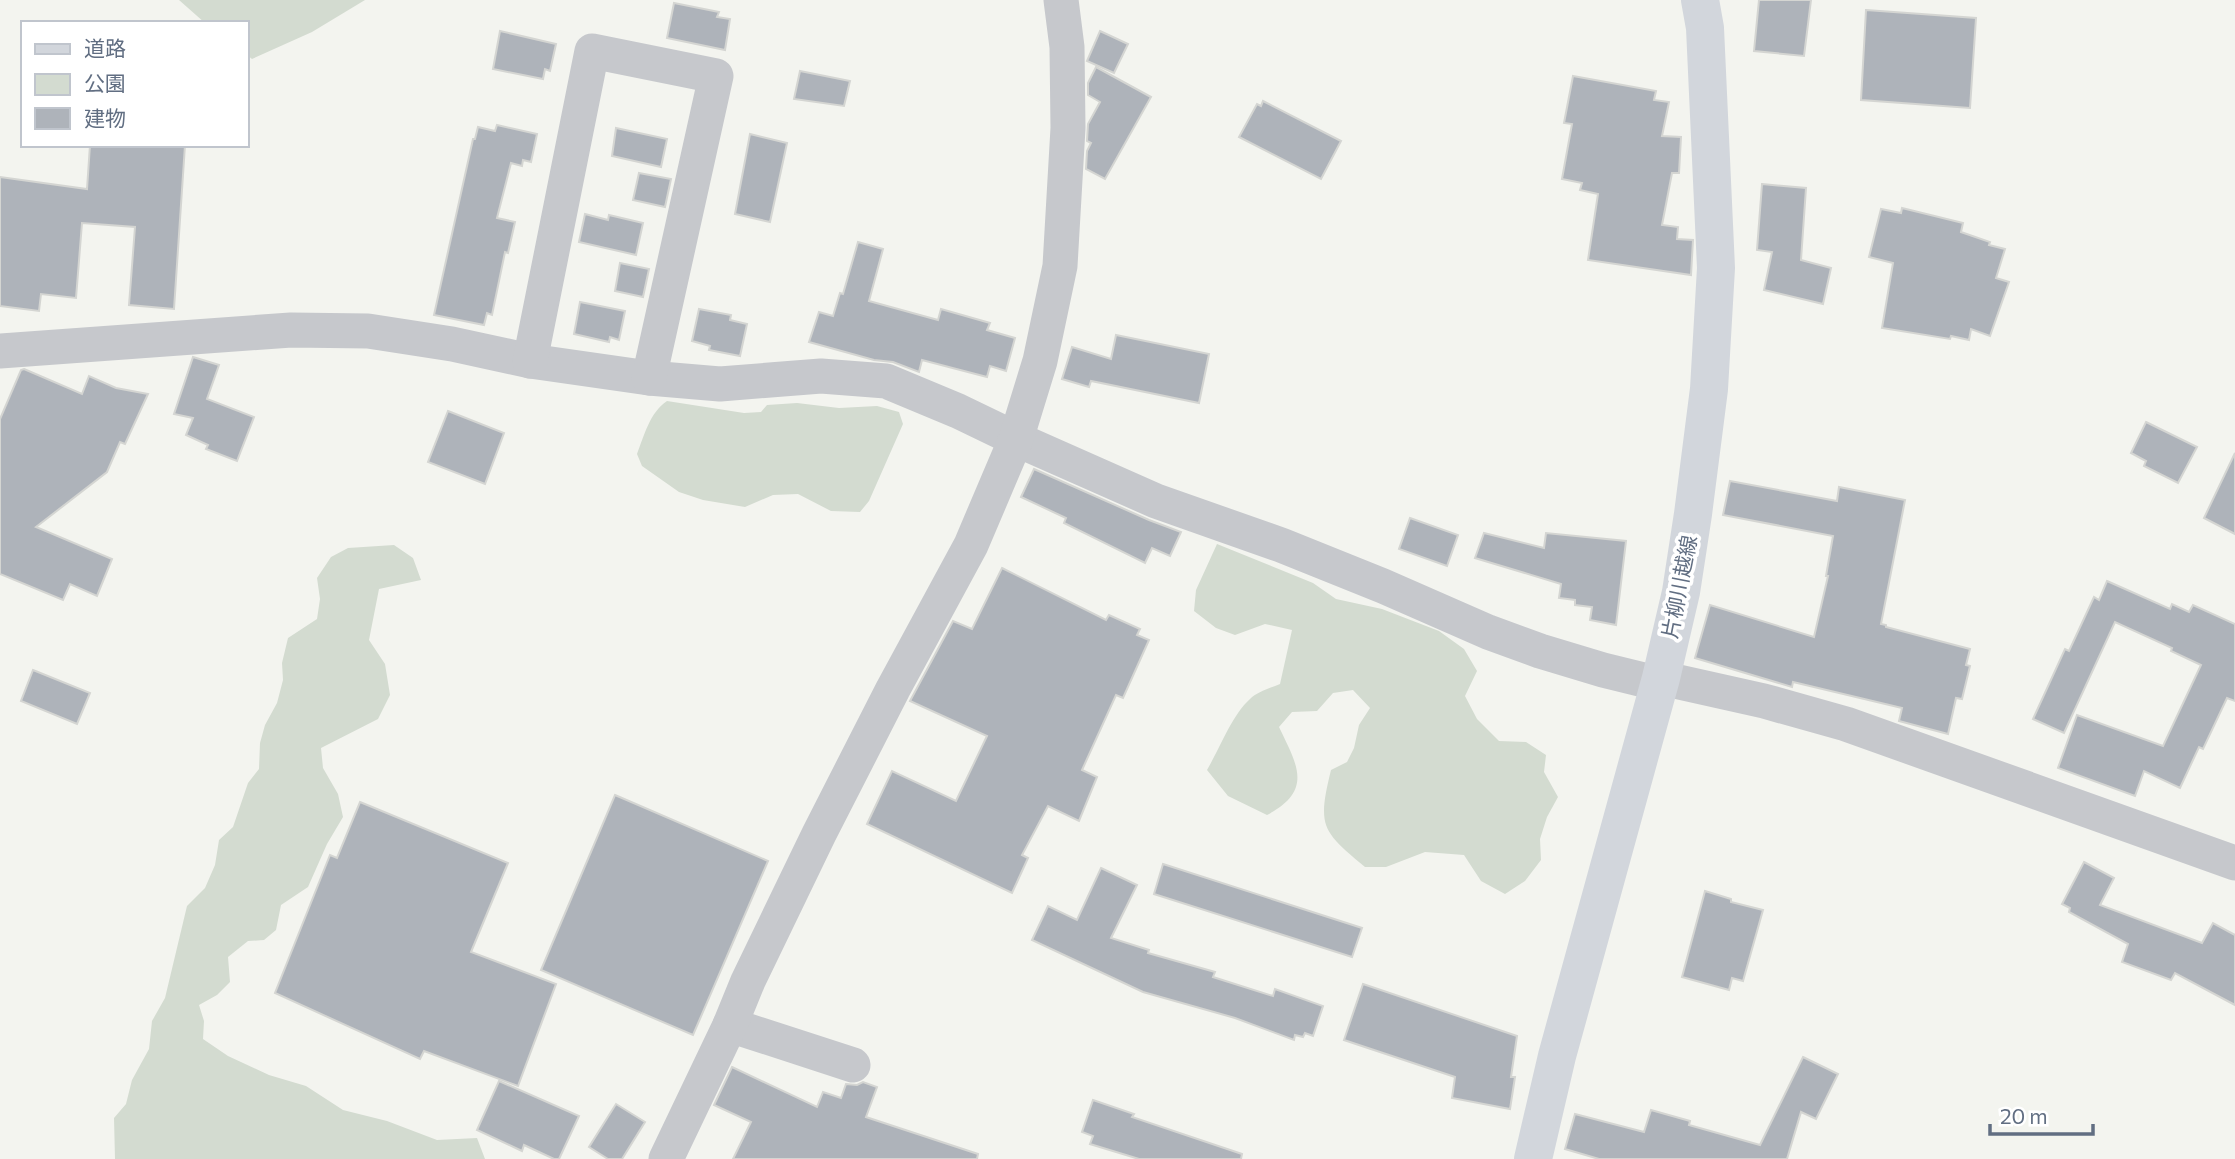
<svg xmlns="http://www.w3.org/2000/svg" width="2235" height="1159" font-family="Commissioner,'Noto Sans JP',sans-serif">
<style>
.green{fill:#d3dbd0}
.building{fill:#aeb3ba;stroke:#d4d5d2;stroke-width:2}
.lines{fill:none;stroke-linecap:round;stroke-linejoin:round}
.street{stroke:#c6c8cc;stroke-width:35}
.secondary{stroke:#d2d6dc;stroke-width:38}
.labels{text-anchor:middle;stroke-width:7;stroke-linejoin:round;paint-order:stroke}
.street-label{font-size:21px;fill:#616e82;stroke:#fff}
</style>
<rect width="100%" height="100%" fill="#f3f4ef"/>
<!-- green -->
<g class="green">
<path d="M 179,0 L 365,0 L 312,32 L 252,59 L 247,55 L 247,23 L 205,23 Z"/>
<path d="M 667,401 L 744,413 L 761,412 L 767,405 L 797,403 L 839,408 L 877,406 L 899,412 L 903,424 L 869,501 L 860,512 L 831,511 L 798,494 L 773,495 L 745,507 L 703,500 L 679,492 L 642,466 L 637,454 C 644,436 650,412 667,401 Z"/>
<path d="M 1217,544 L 1313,583 L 1336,599 L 1382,609 L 1439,631 L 1464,649 L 1477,671 L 1465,696 L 1477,719 L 1499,741 L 1526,742 L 1546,755 L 1544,772 L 1558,797 L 1547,817 L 1540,839 L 1541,860 L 1525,881 L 1505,894 L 1481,881 L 1464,855 L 1425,852 L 1386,867 L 1365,867 C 1322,831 1317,827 1331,770 L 1347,762 L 1354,748 L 1359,725 L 1370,708 L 1353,690 L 1333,693 L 1317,711 L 1292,712 L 1279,727 C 1297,765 1314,790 1267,815 L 1228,796 L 1207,770 C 1220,748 1232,715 1250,699 C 1257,692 1270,688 1280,684 L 1292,630 L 1265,624 L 1235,635 L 1216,628 L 1194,611 L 1196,590 Z"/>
<path d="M 394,545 L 413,558 L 421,580 L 379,589 L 369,640 L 385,664 L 390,695 L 378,719 L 321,748 L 323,768 L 338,794 L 343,817 L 327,844 L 308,887 L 281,905 L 276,930 L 264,940 L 248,941 L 228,957 L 230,982 L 217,995 L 199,1005 L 204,1021 L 203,1039 L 228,1056 L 269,1075 L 306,1086 L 343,1110 L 387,1121 L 437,1140 L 477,1138 L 485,1159 L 115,1159 L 114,1118 L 126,1104 L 132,1080 L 149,1049 L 152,1021 L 165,998 L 187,906 L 205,888 L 215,865 L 219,840 L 233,827 L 248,783 L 259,769 L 260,743 L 265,725 L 277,703 L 283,680 L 282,663 L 288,638 L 317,619 L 320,599 L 317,578 L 331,557 L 348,548 Z"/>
</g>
<!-- building -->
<g class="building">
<path d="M 1759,0 L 1811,0 L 1804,56 L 1754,51 Z"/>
<path d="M 674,3 L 719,12 L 717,17 L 730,19 L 725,50 L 667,38 Z"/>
<path d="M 1866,10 L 1976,18 L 1970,108 L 1861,100 Z"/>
<path d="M 500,31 L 556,44 L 550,71 L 545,69 L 543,79 L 493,69 Z"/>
<path d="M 1100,31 L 1128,44 L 1114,73 L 1087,61 Z"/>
<path d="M 1096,67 L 1151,97 L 1105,179 L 1086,169 L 1087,151 L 1091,143 L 1087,141 L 1088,124 L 1100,102 L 1088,95 L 1088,83 Z"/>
<path d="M 800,71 L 850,81 L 844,106 L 794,99 Z"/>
<path d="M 1573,76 L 1656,91 L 1654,100 L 1669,102 L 1662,136 L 1681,137 L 1679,173 L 1672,173 L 1662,225 L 1678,227 L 1677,239 L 1693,240 L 1691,275 L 1588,260 L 1598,194 L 1580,190 L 1582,183 L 1562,179 L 1572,124 L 1564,123 Z"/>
<path d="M 1263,101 L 1341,141 L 1321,179 L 1239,137 L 1257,104 L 1261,106 Z"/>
<path d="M 497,125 L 537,134 L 531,162 L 523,160 L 522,166 L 511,163 L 497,218 L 515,222 L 508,253 L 505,252 L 492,315 L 487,313 L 484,325 L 434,315 L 473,139 L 475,139 L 478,127 L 495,131 Z"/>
<path d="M 616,128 L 667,139 L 661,167 L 612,156 Z"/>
<path d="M 750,134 L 787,143 L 770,222 L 735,214 Z"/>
<path d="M 90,145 L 185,145 L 174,309 L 129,305 L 135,227 L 82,223 L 76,298 L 41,294 L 39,311 L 0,306 L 0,177 L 87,189 Z"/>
<path d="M 639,173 L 671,179 L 665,207 L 633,200 Z"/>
<path d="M 1762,184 L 1806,188 L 1801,260 L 1831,268 L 1823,304 L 1764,290 L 1772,252 L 1757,250 Z"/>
<path d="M 1902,208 L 1963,223 L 1961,232 L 1990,242 L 1989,245 L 2005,249 L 1996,278 L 2009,282 L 1990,336 L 1971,329 L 1969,340 L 1951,336 L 1950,339 L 1882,328 L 1893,263 L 1869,257 L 1881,209 L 1901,213 Z"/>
<path d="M 585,214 L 608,220 L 609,215 L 643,223 L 636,255 L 579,242 Z"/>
<path d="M 858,242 L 883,249 L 869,301 L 938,320 L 941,309 L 990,323 L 987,330 L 1015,338 L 1006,371 L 990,366 L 987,377 L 922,360 L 919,372 L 893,362 L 874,360 L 809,342 L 819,312 L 833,316 L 840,293 L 843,294 Z"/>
<path d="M 620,263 L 649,269 L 643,297 L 615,291 Z"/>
<path d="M 580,302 L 625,311 L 619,340 L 610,337 L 609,342 L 574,334 Z"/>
<path d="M 699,309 L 731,315 L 730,320 L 747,324 L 740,356 L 709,350 L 710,346 L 692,341 Z"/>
<path d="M 1116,335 L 1209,354 L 1199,403 L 1091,381 L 1089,387 L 1062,379 L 1072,347 L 1111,359 Z"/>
<path d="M 193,357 L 219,365 L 207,399 L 254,417 L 237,461 L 206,449 L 208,445 L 186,435 L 193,418 L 174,414 Z"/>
<path d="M 24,369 L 82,394 L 89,376 L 116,388 L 148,394 L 125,444 L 120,442 L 107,472 L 36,527 L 112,559 L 97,596 L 70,584 L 63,600 L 0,574 L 0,419 L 21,370 Z"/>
<path d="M 448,411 L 504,433 L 485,484 L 428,462 Z"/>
<path d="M 2146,422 L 2197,447 L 2178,483 L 2144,466 L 2146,461 L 2131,453 Z"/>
<path d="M 2235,453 L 2235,534 L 2204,518 Z"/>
<path d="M 1034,469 L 1149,520 L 1181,532 L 1170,556 L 1152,548 L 1145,563 L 1064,523 L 1066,518 L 1021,497 Z"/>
<path d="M 1730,481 L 1837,501 L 1839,487 L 1905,500 L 1881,624 L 1886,625 L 1886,627 L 1970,649 L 1966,665 L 1970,666 L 1962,699 L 1956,698 L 1948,734 L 1899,721 L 1902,708 L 1793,682 L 1792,687 L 1695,658 L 1710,605 L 1814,637 L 1828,576 L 1826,576 L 1833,536 L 1723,515 Z"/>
<path d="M 1410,518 L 1458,535 L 1447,566 L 1399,549 Z"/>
<path d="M 1484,533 L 1544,548 L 1546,533 L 1626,541 L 1616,625 L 1590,620 L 1592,607 L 1575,605 L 1575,600 L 1559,598 L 1561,584 L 1475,558 Z"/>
<path d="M 1002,568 L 1106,620 L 1109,615 L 1140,629 L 1137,635 L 1149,640 L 1123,698 L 1116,695 L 1082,770 L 1097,777 L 1079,821 L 1048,806 L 1022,855 L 1028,858 L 1012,893 L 867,824 L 892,771 L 956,801 L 987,736 L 910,701 L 953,621 L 972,629 Z"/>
<path d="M 2107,581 L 2170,609 L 2172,604 L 2189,612 L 2193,605 L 2235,624 L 2235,701 L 2227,698 L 2203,749 L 2199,747 L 2180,788 L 2144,771 L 2135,796 L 2058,768 L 2077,715 L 2163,746 L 2201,665 L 2171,651 L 2172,648 L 2115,622 L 2064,733 L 2033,719 L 2065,649 L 2069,651 L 2094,597 L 2099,600 Z"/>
<path d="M 33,670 L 90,693 L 77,724 L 21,701 Z"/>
<path d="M 615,795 L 768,861 L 693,1035 L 541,970 Z"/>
<path d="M 360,802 L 508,863 L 471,952 L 556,984 L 518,1086 L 424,1051 L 420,1059 L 275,993 L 330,855 L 337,858 Z"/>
<path d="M 2084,862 L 2114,878 L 2100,905 L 2202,943 L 2213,923 L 2235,935 L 2235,1005 L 2175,973 L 2171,980 L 2122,962 L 2128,944 L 2069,912 L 2070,908 L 2062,904 Z"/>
<path d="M 1163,864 L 1362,928 L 1352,957 L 1154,894 Z"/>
<path d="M 1101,868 L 1137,885 L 1111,938 L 1149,950 L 1148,953 L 1215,972 L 1213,977 L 1273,996 L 1275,989 L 1323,1006 L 1313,1036 L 1305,1033 L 1303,1037 L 1295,1035 L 1294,1040 L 1235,1018 L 1143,992 L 1032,940 L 1048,906 L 1077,920 Z"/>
<path d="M 1705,891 L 1731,899 L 1731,902 L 1763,910 L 1743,981 L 1732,978 L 1729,990 L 1682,977 Z"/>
<path d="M 1363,984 L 1517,1036 L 1511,1077 L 1515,1077 L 1510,1109 L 1452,1098 L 1455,1077 L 1344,1040 Z"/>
<path d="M 1803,1057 L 1838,1074 L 1816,1119 L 1801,1112 L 1787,1159 L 1599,1159 L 1565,1149 L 1575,1114 L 1644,1132 L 1651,1110 L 1690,1121 L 1689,1125 L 1760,1145 Z"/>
<path d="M 732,1067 L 817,1107 L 823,1092 L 841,1098 L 846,1084 L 857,1085 L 863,1082 L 877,1087 L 866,1117 L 978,1154 L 977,1159 L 733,1159 L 751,1122 L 714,1105 Z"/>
<path d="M 499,1081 L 579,1116 L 559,1159 L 554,1159 L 524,1145 L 522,1151 L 477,1130 Z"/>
<path d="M 1093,1100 L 1134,1114 L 1132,1117 L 1242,1154 L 1241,1159 L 1139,1159 L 1090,1144 L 1093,1136 L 1082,1132 Z"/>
<path d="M 616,1104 L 645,1122 L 622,1159 L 608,1159 L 589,1147 Z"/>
</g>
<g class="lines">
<!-- street -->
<g class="street">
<path d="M 0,351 L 291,330 L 368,331 L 452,344 L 530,361 L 649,378 L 720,384 L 821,376 L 886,381 L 958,411 L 1016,439 L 1156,501 L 1281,545 L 1383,586 L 1488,632 L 1540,651 L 1603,670 L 1660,684"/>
<path d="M 530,361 L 592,51 L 716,76 L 649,378"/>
<path d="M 1661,678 L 1764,701 L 1846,724 L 2235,863"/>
<path d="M 730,1025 L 853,1065"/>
<path d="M 666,1159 L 730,1025 L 748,981 L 819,834 L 893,689 L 971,545 L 1016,439 L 1040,361 L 1060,266 L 1068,128 L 1067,47 L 1061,0"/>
</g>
<!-- secondary -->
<path class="secondary" d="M 1533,1159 L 1557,1056 L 1661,678 L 1681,592 L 1693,514 L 1709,389 L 1716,268 L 1705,28 L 1700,0"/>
</g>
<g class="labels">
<!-- street labels -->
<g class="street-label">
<text transform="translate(1680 587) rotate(-79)" y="7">片柳川越線</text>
</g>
</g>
<!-- legend -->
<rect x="21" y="21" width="228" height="126" fill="#ffffff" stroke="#c0c5cd" stroke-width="2"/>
<rect x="35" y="44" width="35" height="10" fill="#d2d6dc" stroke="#c0c5cd" stroke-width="2"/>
<text x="84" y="56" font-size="21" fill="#616e82">道路</text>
<rect x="35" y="74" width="35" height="21" fill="#d3dbd0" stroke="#c0c5cd" stroke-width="2"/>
<text x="84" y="91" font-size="21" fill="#616e82">公園</text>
<rect x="35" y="108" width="35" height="21" fill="#aeb3ba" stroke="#c0c5cd" stroke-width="2"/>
<text x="84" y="126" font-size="21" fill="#616e82">建物</text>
<!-- scale -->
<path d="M1990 1124v10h103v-10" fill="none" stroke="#616e82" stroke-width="3.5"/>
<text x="2000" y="1124" font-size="21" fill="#616e82" stroke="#ffffff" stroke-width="5" paint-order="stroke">20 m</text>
</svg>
